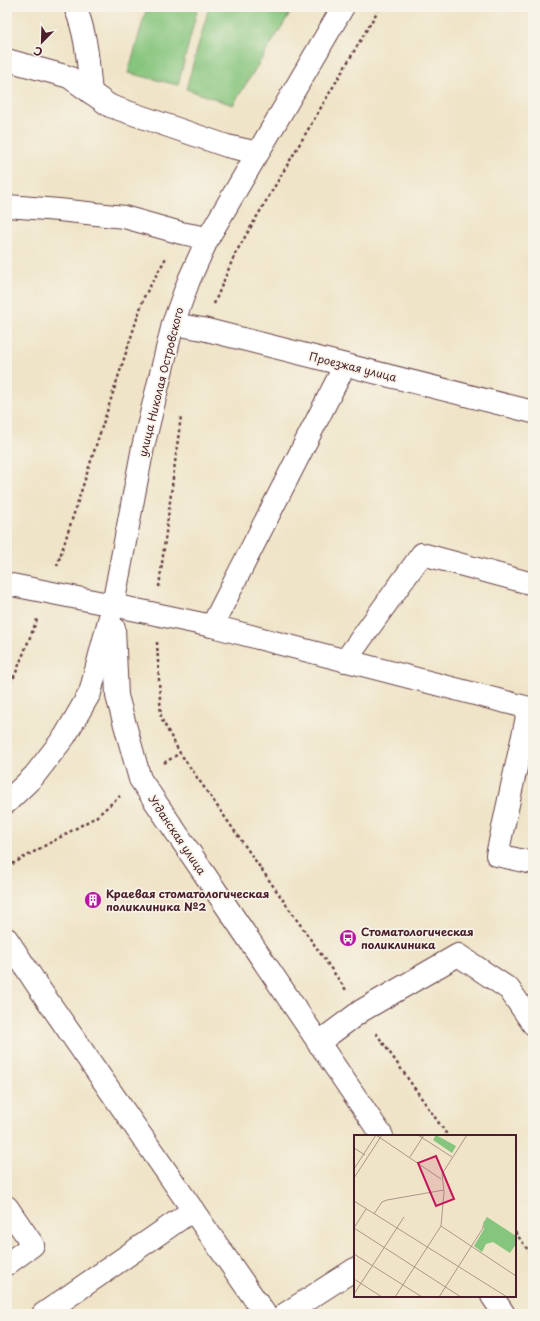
<svg xmlns="http://www.w3.org/2000/svg" width="540" height="1321" font-family="'Playpen Sans',sans-serif">
<style>
.green{fill:#86c57d;stroke:#687254}
.lines{fill:none;stroke-linecap:round;stroke-linejoin:round}
.minor-casing{stroke:#633d42;stroke-width:24}
.path{stroke:#633d42;stroke-width:2.5;stroke-dasharray:3 3;stroke-linecap:butt}
.minor{stroke:#fff;stroke-width:22}
.labels{text-anchor:middle;stroke-width:3.5;stroke-linejoin:round;paint-order:stroke}
.street-label{font-size:11px;fill:#4a1f2b;stroke:#f7f3e8}
.poi-label{font-size:11px;font-weight:bold;fill:#4a1f2b;stroke:#f7f3e8;text-anchor:start}
.inset-road{fill:none;stroke:#ad9589;stroke-width:1}
.view{fill:#c2185b;fill-opacity:0.15;stroke:#c2185b;stroke-width:2}
.inset-edge{fill:none;stroke:#4a1f2b;stroke-width:2}
</style>
<rect width="100%" height="100%" fill="#f7f3e8"/>
<filter id="ink" filterUnits="userSpaceOnUse"><feTurbulence type="fractalNoise" baseFrequency=".025" numOctaves="2"/><feDisplacementMap in="SourceGraphic" scale="8" xChannelSelector="R" yChannelSelector="G"/><feConvolveMatrix kernelMatrix="1 2 1 2 8 2 1 2 1" color-interpolation-filters="sRGB"/></filter>
<filter id="wash" filterUnits="userSpaceOnUse"><feTurbulence type="fractalNoise" baseFrequency=".012" numOctaves="4" result="noise"/><feDisplacementMap in="SourceGraphic" scale="16" xChannelSelector="R" yChannelSelector="G"/><feGaussianBlur stdDeviation="0.9" result="paint"/><feColorMatrix in="noise" values="0 0 0 0 0 0 0 0 0 0 0 0 0 0 0 0 0 1.4 0 .05"/><feComposite in="paint" operator="in"/></filter>
<g filter="url(#wash)">
<rect width="100%" height="100%" fill="#efe4c7"/>
<!-- green -->
<g class="green">
<path d="M 147,7 L 198,7 L 178,85 L 128,73 Z"/>
<path d="M 209,7 L 294,7 L 233,105 L 186,89 Z"/>
</g>
</g>
<g filter="url(#ink)">
<g class="lines">
<!-- minor casing -->
<g class="minor-casing">
<g id="minor">
<path d="M 75,7 C 87,35 88,63 91,93"/>
<path d="M 7,60 L 69,77 L 110,106 L 227,146 L 258,153"/>
<path d="M 7,206 L 59,210 L 124,217 L 181,233 L 208,238"/>
<path d="M 173,324 L 203,329 L 533,412"/>
<path d="M 7,584 L 113,605 L 212,626 L 533,709"/>
<path d="M 212,626 L 345,365"/>
<path d="M 114,628 L 117,696 L 140,779 L 382,1136"/>
<path d="M 345,661 L 422,554 L 533,584"/>
<path d="M 529,708 L 497,855 L 533,863"/>
<path d="M 7,802 L 34,776 L 65,736 L 90,693 L 113,605 L 143,447 L 173,324 L 189,280 L 208,238 L 343,7"/>
<path d="M 7,939 L 41,991 L 265,1314"/>
<path d="M 318,1043 L 361,1011 L 458,955 L 509,989 L 533,1024"/>
<path d="M 7,1207 L 33,1245 L 7,1264"/>
<path d="M 492,1296 L 504,1314"/>
<path d="M 43,1314 L 193,1210"/>
<path d="M 285,1314 L 355,1269"/>
</g>
</g>
<!-- path -->
<g class="path">
<path d="M 214,304 L 235,254 L 380,7"/>
<path d="M 57,566 L 144,297 L 167,256"/>
<path d="M 159,587 L 181,416"/>
<path d="M 157,642 L 161,718 L 180,753 L 346,990"/>
<path d="M 7,688 L 15,675 L 38,617"/>
<path d="M 164,763 L 180,753"/>
<path d="M 7,867 L 96,817 L 120,796"/>
<path d="M 376,1033 L 448,1136"/>
<path d="M 515,1232 L 533,1257"/>
</g>
<!-- minor -->
<use href="#minor" class="minor"/>
</g>
</g>
<!-- icons -->
<defs>
<g id="building-disc" transform="scale(0.9)"><circle r="9.5" fill="#b5179e" stroke="#f7f3e8"/><path d="M-4-6H4V6H1V3H-1V6H-4ZM-2.5-4.3h1.7v1.8h-1.7ZM.8-4.3h1.7v1.8H.8ZM-2.5-1h1.7V.8h-1.7ZM.8-1h1.7V.8H.8Z" fill="#fff"/></g>
<g id="bus-disc" transform="scale(0.9)"><circle r="9.5" fill="#b5179e" stroke="#f7f3e8"/><path d="M-5-6H5V4H4V6H2V4H-2V6H-4V4H-5ZM-3.5-4V0h7V-4ZM-3.5 1.2v1.5H-2V1.2ZM2 1.2v1.5H3.5V1.2Z" fill="#fff"/></g>
</defs>
<g fill-rule="evenodd">
<use href="#building-disc" x="93" y="900"/>
<use href="#bus-disc" x="348" y="938"/>
</g>
<g class="labels">
<!-- street labels -->
<g class="street-label">
<text transform="translate(353 367) rotate(14)" y="4">Проезжая улица</text>
<text transform="translate(161 382) rotate(-76)" y="4">улица Николая Островского</text>
<text transform="translate(177 835) rotate(56)" y="4">Угданская улица</text>
</g>
<!-- poi labels -->
<g class="poi-label">
<text x="106" y="898">Краевая стоматологическая<tspan x="106" dy="13">поликлиника №2</tspan></text>
<text x="361" y="936">Стоматологическая<tspan x="361" dy="13">поликлиника</tspan></text>
</g>
</g>
<!-- overview -->
<g transform="translate(354 1135)">
<rect width="162" height="162" fill="#efe4c7"/>
<path d="M 82,0 L 102,11 L 98,18 L 79,5 ZM 133,82 L 162,101 L 162,109 L 156,118 L 139,107 L 132,109 L 128,117 L 120,111 L 130,94 L 129,88 Z" fill="#86c57d"/>
<path class="inset-road" d="M 22,0 L 87,44M 64,0 L 98,22M 0,13 L 11,20M 56,22 L 70,0M 0,34 L 22,0M 0,43 L 28,0M 0,66 L 153,162M 20,79 L 28,67 L 33,65 L 90,55M 87,91 L 162,141M 0,93 L 107,162M 0,93 L 12,74M 0,119 L 68,162M 0,144 L 28,162M 0,159 L 50,82M 41,162 L 87,91 L 90,57 L 88,39 L 113,0M 85,162 L 129,93 L 129,90"/>
<path class="view" d="M 82,21 L 100,64 L 82,71 L 64,28 Z"/>
<rect width="162" height="162" class="inset-edge"/>
</g>
<!-- margin -->
<rect width="540" height="1321" fill="none" stroke="#f7f3e8" stroke-width="24"/>
<!-- north arrow -->
<g transform="translate(42 42) rotate(203)" stroke="#f7f3e8" stroke-width="3" paint-order="stroke">
<path d="M0-3L7 15L0 10L-7 15Z" fill="#4a1f2b"/>
<text y="-6" font-size="11" font-weight="bold" text-anchor="middle" fill="#4a1f2b">С</text>
</g>
</svg>
